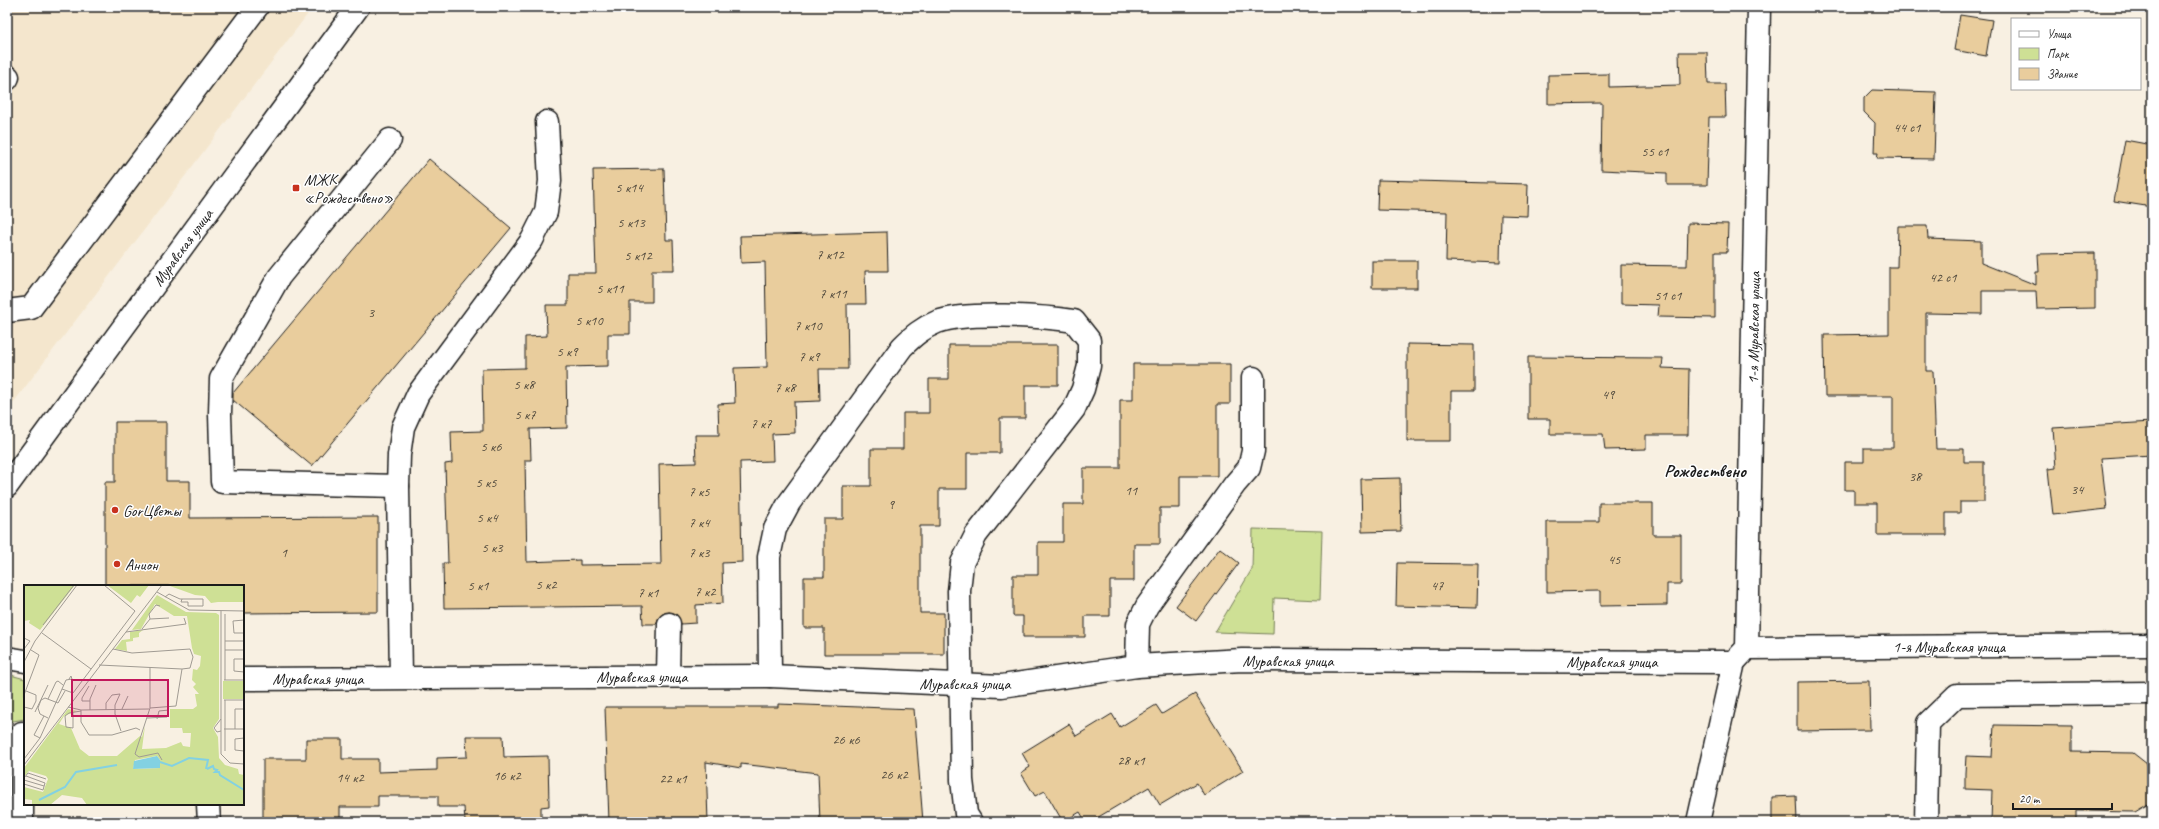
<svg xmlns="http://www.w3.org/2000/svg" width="2159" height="829" font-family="Caveat,sans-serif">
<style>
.built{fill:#f4e6cd}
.green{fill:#cee095;stroke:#757e58}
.building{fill:#e9cd9d;stroke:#1c1c1c}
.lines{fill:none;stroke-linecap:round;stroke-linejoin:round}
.minor-casing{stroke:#1c1c1c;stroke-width:25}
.minor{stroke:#fff;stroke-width:22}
.poi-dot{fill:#c8321e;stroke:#fff;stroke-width:1.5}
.labels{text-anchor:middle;stroke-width:3;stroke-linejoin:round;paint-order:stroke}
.number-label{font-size:14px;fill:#4f483c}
.poi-label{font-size:16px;fill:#1c1c1c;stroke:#fff;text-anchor:start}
.street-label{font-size:16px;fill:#1c1c1c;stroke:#fff}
.quarter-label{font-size:18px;font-weight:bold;fill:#1c1c1c;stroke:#fff}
.inset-river{fill:none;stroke:#83d1e2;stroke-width:2}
.inset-road{fill:none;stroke:#a09b93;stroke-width:1}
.view{fill:#c2185b;fill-opacity:0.15;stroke:#c2185b;stroke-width:2}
.inset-edge{fill:none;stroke:#1c1c1c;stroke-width:2}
</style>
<rect width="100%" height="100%" fill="#f8f0e2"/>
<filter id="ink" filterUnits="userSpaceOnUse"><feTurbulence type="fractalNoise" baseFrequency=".025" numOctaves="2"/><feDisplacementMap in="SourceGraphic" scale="8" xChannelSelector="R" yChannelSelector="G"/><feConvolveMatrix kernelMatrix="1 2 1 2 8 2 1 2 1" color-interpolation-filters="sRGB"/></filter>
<g filter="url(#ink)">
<!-- built -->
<path class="built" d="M 7,7 L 313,7 L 7,411 Z"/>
<!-- green -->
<g class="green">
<path d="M 1253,529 L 1322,531 L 1320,600 L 1274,598 L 1273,634 L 1215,632 L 1252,569 Z"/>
<path d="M 7,674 L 25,679 L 25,719 L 7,722 Z"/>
</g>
<!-- building -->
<g class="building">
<path d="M 1960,15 L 1992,20 L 1986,56 L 1954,50 Z"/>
<path d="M 1679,52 L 1707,52 L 1708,84 L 1725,84 L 1726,117 L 1709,117 L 1707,185 L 1667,185 L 1667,173 L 1601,170 L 1602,103 L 1548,104 L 1548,75 L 1609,74 L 1609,87 L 1680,85 Z"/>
<path d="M 1872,90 L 1936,92 L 1934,159 L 1877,158 L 1878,153 L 1874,153 L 1875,123 L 1864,112 L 1864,98 Z"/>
<path d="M 2125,140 L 2152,145 L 2152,207 L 2114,201 Z"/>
<path d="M 429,159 L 511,228 L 312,466 L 233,400 L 233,393 Z"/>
<path d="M 664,169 L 666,240 L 673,240 L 674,270 L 652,270 L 652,302 L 630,302 L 630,334 L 608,334 L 608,366 L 566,367 L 567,428 L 530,429 L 531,460 L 525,460 L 527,562 L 580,560 L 580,565 L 661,564 L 659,464 L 696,463 L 695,435 L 719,435 L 718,404 L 735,403 L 734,368 L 767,367 L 765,262 L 741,263 L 740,236 L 887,232 L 888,271 L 865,271 L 866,304 L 847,304 L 848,369 L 819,369 L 820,401 L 794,402 L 795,433 L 772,434 L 773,461 L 740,462 L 742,562 L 722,563 L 723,603 L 696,605 L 696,623 L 681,624 L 676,614 L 669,612 L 659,617 L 656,624 L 643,624 L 642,606 L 444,608 L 443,563 L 448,563 L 445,464 L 452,463 L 451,432 L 483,431 L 482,369 L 525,368 L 525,337 L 547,336 L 546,305 L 568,305 L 568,273 L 596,273 L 593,170 Z"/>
<path d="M 1378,180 L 1528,184 L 1527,216 L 1501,215 L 1500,263 L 1446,261 L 1447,212 L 1377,210 Z"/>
<path d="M 1688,223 L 1728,224 L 1727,252 L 1715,252 L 1715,318 L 1658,317 L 1659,305 L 1621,304 L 1621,265 L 1687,266 Z"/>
<path d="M 1898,226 L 1927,226 L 1928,239 L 1981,241 L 1981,263 L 2036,285 L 2036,272 L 2039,272 L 2038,254 L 2095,253 L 2095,308 L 2037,309 L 2036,291 L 1982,291 L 1982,314 L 1926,313 L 1926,371 L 1933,371 L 1936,449 L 1964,449 L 1964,462 L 1984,462 L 1984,502 L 1960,502 L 1960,513 L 1946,513 L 1946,535 L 1877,535 L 1877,503 L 1854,503 L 1854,490 L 1845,490 L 1845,462 L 1864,462 L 1864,448 L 1893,448 L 1893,396 L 1825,396 L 1824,335 L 1889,334 L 1889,267 L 1897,267 Z"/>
<rect x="1372" y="261" width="45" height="27"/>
<path d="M 1407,344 L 1474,345 L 1474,391 L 1451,391 L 1451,441 L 1407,441 Z"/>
<path d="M 949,345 L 1058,345 L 1058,385 L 1025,385 L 1025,418 L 1000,418 L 1000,453 L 967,453 L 967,489 L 939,489 L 939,526 L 920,526 L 920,613 L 944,613 L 944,654 L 824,654 L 824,628 L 804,628 L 804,577 L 824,577 L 824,519 L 843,519 L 843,486 L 871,486 L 871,449 L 903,449 L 903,413 L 929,413 L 929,379 L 949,379 Z"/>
<path d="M 1528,357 L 1663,358 L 1662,368 L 1689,369 L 1688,435 L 1646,435 L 1646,449 L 1605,450 L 1603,434 L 1550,434 L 1550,419 L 1528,419 Z"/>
<path d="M 1133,364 L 1230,364 L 1230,404 L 1217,404 L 1217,476 L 1180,476 L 1180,508 L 1160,508 L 1160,544 L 1134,544 L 1134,581 L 1110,581 L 1110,616 L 1085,616 L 1085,637 L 1023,637 L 1023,616 L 1013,616 L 1013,575 L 1038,575 L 1038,542 L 1063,542 L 1063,504 L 1083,504 L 1083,468 L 1120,468 L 1120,400 L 1133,400 Z"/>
<path d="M 115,422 L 166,422 L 166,481 L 190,481 L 190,518 L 378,517 L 378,612 L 243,613 L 243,586 L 105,586 L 105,482 L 115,482 Z"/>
<path d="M 2152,422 L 2152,455 L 2101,458 L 2107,509 L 2053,515 L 2048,469 L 2056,468 L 2053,428 Z"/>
<path d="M 1400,478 L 1401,531 L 1362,532 L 1361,479 Z"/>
<path d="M 1599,503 L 1653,503 L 1653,535 L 1681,535 L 1681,584 L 1667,584 L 1667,605 L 1600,606 L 1600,591 L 1547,592 L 1547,522 L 1599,522 Z"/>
<path d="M 1220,548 L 1239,563 L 1196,621 L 1176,606 Z"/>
<path d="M 1397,563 L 1478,564 L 1477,608 L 1396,606 Z"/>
<path d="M 1869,681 L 1870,730 L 1797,731 L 1797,682 Z"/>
<path d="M 1195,694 L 1243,771 L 1204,795 L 1197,783 L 1160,805 L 1149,787 L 1090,822 L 1086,822 L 1080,812 L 1063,822 L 1045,791 L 1035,796 L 1021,773 L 1030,767 L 1022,753 L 1069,724 L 1076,736 L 1112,714 L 1120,727 L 1156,705 L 1162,714 Z"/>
<path d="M 778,704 L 914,709 L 923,822 L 820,822 L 818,773 L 741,764 L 741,768 L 706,762 L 708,822 L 609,822 L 605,707 L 778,707 Z"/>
<path d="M 1994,725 L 2072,726 L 2072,752 L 2133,753 L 2147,764 L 2152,773 L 2152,796 L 2150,803 L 2135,812 L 2076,811 L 2076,822 L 1991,822 L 1992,790 L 1965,789 L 1965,773 L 1966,756 L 1992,757 Z"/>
<path d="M 466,736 L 503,736 L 504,757 L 548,756 L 549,806 L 541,807 L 541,822 L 465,822 L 464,807 L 438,807 L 438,796 L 378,796 L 378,807 L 340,807 L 340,822 L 263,822 L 263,759 L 306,759 L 306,739 L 342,739 L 342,759 L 378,759 L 378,772 L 437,770 L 437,758 L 467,757 Z"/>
<path d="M 1796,796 L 1797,822 L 1772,822 L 1772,797 Z"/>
</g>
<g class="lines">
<!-- minor casing -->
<g class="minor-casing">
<g id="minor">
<path d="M 7,79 L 8,77"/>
<path d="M 390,140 L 279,277 L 221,379 L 220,414 L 222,482 L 398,486"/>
<path d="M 7,311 L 31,308 L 257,7"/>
<path d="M 7,486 L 358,7"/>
<path d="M 1747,648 L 2152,645"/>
<path d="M 7,658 L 25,661"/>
<path d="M 1137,666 L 1138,624 L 1147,606 L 1235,484 L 1249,468 L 1253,451 L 1253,378"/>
<path d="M 668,676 L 669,624"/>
<path d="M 770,676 L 769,557 L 775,529 L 789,503 L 902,347 C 913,336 922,328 937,322 C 965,311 1044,316 1074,321 L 1089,340 L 1089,366 L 1083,389 L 1074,409 L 976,535 L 962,563 L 959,591 L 962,780 L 966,814 L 971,822"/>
<path d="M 401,677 L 398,486 L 399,455 L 403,427 L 418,394 L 532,240 L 546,212 L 550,181 L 547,122"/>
<path d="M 243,679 L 770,676 L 1002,686 L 1137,666 L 1242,660 L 1734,662"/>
<path d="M 208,804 L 209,822"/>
<path d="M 22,822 L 22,733"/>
<path d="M 1698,822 L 1734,662 L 1747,648 L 1759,7"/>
<path d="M 1926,822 L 1928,723 L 1957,695 L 2152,693"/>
</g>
</g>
<!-- minor -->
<use href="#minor" class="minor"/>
</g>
</g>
<!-- markers -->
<g class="poi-dot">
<rect x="292" y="184" width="8" height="8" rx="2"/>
<circle cx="115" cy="510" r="4"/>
<circle cx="117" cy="564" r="4"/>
</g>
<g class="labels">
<!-- number labels -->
<g class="number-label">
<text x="1907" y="132">44 с1</text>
<text x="1655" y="156">55 с1</text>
<text x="629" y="192">5 к14</text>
<text x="631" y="227">5 к13</text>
<text x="830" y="259">7 к12</text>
<text x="638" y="260">5 к12</text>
<text x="1943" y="282">42 с1</text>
<text x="610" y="293">5 к11</text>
<text x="833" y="298">7 к11</text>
<text x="1668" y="300">51 с1</text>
<text x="371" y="317">3</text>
<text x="589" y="325">5 к10</text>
<text x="808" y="330">7 к10</text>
<text x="567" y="356">5 к9</text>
<text x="809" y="361">7 к9</text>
<text x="524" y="389">5 к8</text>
<text x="785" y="392">7 к8</text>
<text x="1608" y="399">49</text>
<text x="525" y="419">5 к7</text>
<text x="761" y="428">7 к7</text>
<text x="491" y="451">5 к6</text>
<text x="1915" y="481">38</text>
<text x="486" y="487">5 к5</text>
<text x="2077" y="494">34</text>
<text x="1131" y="495">11</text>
<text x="699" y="496">7 к5</text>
<text x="891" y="509">9</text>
<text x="487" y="522">5 к4</text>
<text x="699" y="527">7 к4</text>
<text x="492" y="552">5 к3</text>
<text x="284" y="557">1</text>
<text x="699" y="557">7 к3</text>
<text x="1614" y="564">45</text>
<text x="546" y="589">5 к2</text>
<text x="478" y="590">5 к1</text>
<text x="1437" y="590">47</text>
<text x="705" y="596">7 к2</text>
<text x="648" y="597">7 к1</text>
<text x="846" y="744">26 к6</text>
<text x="1131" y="765">28 к1</text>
<text x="894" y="779">26 к2</text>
<text x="507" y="780">16 к2</text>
<text x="350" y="782">14 к2</text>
<text x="673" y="783">22 к1</text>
</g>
<!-- poi labels -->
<g class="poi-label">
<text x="304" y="185">МЖК<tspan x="304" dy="18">«Рождествено»</tspan></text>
<text x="123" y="516">GorЦветы</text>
<text x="125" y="570">Анион</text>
</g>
<!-- street labels -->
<g class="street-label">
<text transform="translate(182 247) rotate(-54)" y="6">Муравская улица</text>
<text transform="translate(1753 328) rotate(-89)" y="6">1-я Муравская улица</text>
<text x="1949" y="652">1-я Муравская улица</text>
<text x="1288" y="666">Муравская улица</text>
<text x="1612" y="667">Муравская улица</text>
<text x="642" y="682">Муравская улица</text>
<text x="318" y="684">Муравская улица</text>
<text x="965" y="689">Муравская улица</text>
</g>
<!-- quarter labels -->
<g class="quarter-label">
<text x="1705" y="477">Рождествено</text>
</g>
</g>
<!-- overview -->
<g transform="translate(24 585)">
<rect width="220" height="220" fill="#f8f0e2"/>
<path d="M 0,0 L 51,0 L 16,45 L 5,38 L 6,35 L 0,36 ZM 83,0 L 125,0 L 116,12 L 113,10 L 107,18 ZM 220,0 L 220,17 L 194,17 L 187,18 L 181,11 L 171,10 L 146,1 ZM 133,10 L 162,27 L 192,28 L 195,30 L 195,134 L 189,143 L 194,152 L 195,173 L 201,180 L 214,184 L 215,189 L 220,190 L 220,220 L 63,220 L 58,213 L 38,210 L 26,220 L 8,220 L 8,215 L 0,214 L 0,202 L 19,207 L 24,194 L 22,191 L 5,186 L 0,192 L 0,183 L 44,124 L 53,126 L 40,131 L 35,139 L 47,143 L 56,164 L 65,171 L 93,171 L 116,151 L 118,152 L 121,141 L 118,164 L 142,163 L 157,157 L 159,161 L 166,162 L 167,148 L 159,148 L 158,143 L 146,143 L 146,124 L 169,124 L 173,121 L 171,109 L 175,109 L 169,102 L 172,99 L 168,95 L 169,84 L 173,85 L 176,81 L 177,71 L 170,69 L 168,63 L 163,31 L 150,31 L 131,19 L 117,44 L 108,45 ZM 133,171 L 136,175 L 136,183 L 109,184 L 111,175 ZM 119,45 L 115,48 L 115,52 L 109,53 L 109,56 L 102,57 L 103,66 L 91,64 L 98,55 L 106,54 L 106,47 ZM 199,96 L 220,96 L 220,114 L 199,114 Z" fill="#cee095" fill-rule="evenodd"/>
<path d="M 133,171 L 136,175 L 136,183 L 109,184 L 110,176 Z" fill="#83d1e2"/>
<path class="inset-river" d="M 136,177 L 148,181 L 165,173 L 184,175 L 182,184M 183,184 L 189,181 L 190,184 L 193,185 L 191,187 L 195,187 L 196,190 L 220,205M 15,215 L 41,202 L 52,187 L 93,180"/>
<path class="inset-road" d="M 133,7 L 165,25 L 220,26M 141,12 L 145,9 L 156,14 L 179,14 L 179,21 L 164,21 L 164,17 L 157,17 L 158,14M 197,26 L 197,169 L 206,178 L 220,179M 201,29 L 201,95M 126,34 L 125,29 L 132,20 L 136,21M 220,35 L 209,36 L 210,48 L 220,48M 19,40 L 50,0M 118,44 L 126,34 L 145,33M 102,47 L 162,39 L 160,33M 18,48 L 67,84M 0,53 L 6,56 L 0,64M 201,56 L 220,56M 201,65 L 220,65M 220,74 L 210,74 L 210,86 L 220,87M 0,77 L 11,56 L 53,0M 75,80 L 158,84 L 166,83 L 169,72 L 166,64 L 108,68 L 89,64M 126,82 L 126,123 L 111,169 L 115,172 L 134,168 L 138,175M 200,95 L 220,95M 65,101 L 58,113 L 58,116 L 66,116M 38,104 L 42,95 L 48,94 L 47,91 L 45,94M 0,110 L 15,70 L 7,65M 24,114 L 32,97 L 34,96 L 39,100M 200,115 L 220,115M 0,122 L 8,124 L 12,116 L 12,110 L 2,106M 44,122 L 57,125 L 125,124M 126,123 L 152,121 L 158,84M 98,124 L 104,111M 57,125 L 57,137 L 65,150 L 88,150 L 112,143 L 116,145M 66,125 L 66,114 L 72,100M 82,125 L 82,118 L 88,110 L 96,109 L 91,120 L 91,129 L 97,146M 11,127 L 24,100M 49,127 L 49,143 L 42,142 L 41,131 L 45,128 L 57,126M 24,133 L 16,129 L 14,123 L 17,115 L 21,113 L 34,118 L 41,106M 123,133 L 143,132M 133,134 L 135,126 L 145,125M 197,134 L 190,143 L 193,147 L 197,146M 200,144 L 220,144M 211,144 L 211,124 L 220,124M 16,153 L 10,150 L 20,131M 220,153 L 211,154 L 211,165 L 220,166M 201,166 L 201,115M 0,174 L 16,153 L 38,104 L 49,108 L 111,26 L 80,0M 0,180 L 138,0M 0,193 L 4,188 L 22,194M 0,195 L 20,201M 0,199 L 19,205 L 21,198 L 2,191"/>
<path class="view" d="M 48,95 L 144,95 L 144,131 L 48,131 Z"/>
<rect width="220" height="220" class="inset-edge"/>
</g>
<!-- margin -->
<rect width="2159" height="829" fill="none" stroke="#fff" stroke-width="24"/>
<rect x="12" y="12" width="2135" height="805" fill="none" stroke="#1c1c1c" stroke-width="1.5" filter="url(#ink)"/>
<!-- legend -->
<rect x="2011" y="18" width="130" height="72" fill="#ffffff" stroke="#a4a4a4"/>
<rect x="2019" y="31" width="20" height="6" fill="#ffffff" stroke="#a4a4a4"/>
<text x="2047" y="38" font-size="12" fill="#1c1c1c">Улица</text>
<rect x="2019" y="48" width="20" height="12" fill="#cee095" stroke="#a4a4a4"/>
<text x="2047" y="58" font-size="12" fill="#1c1c1c">Парк</text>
<rect x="2019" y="68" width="20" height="12" fill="#e9cd9d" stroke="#a4a4a4"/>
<text x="2047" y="78" font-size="12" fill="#1c1c1c">Здание</text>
<!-- scale -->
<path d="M2013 803v6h99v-6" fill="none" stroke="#1c1c1c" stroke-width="2"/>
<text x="2019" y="803" font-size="12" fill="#1c1c1c" stroke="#ffffff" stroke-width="3" paint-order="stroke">20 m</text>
</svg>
